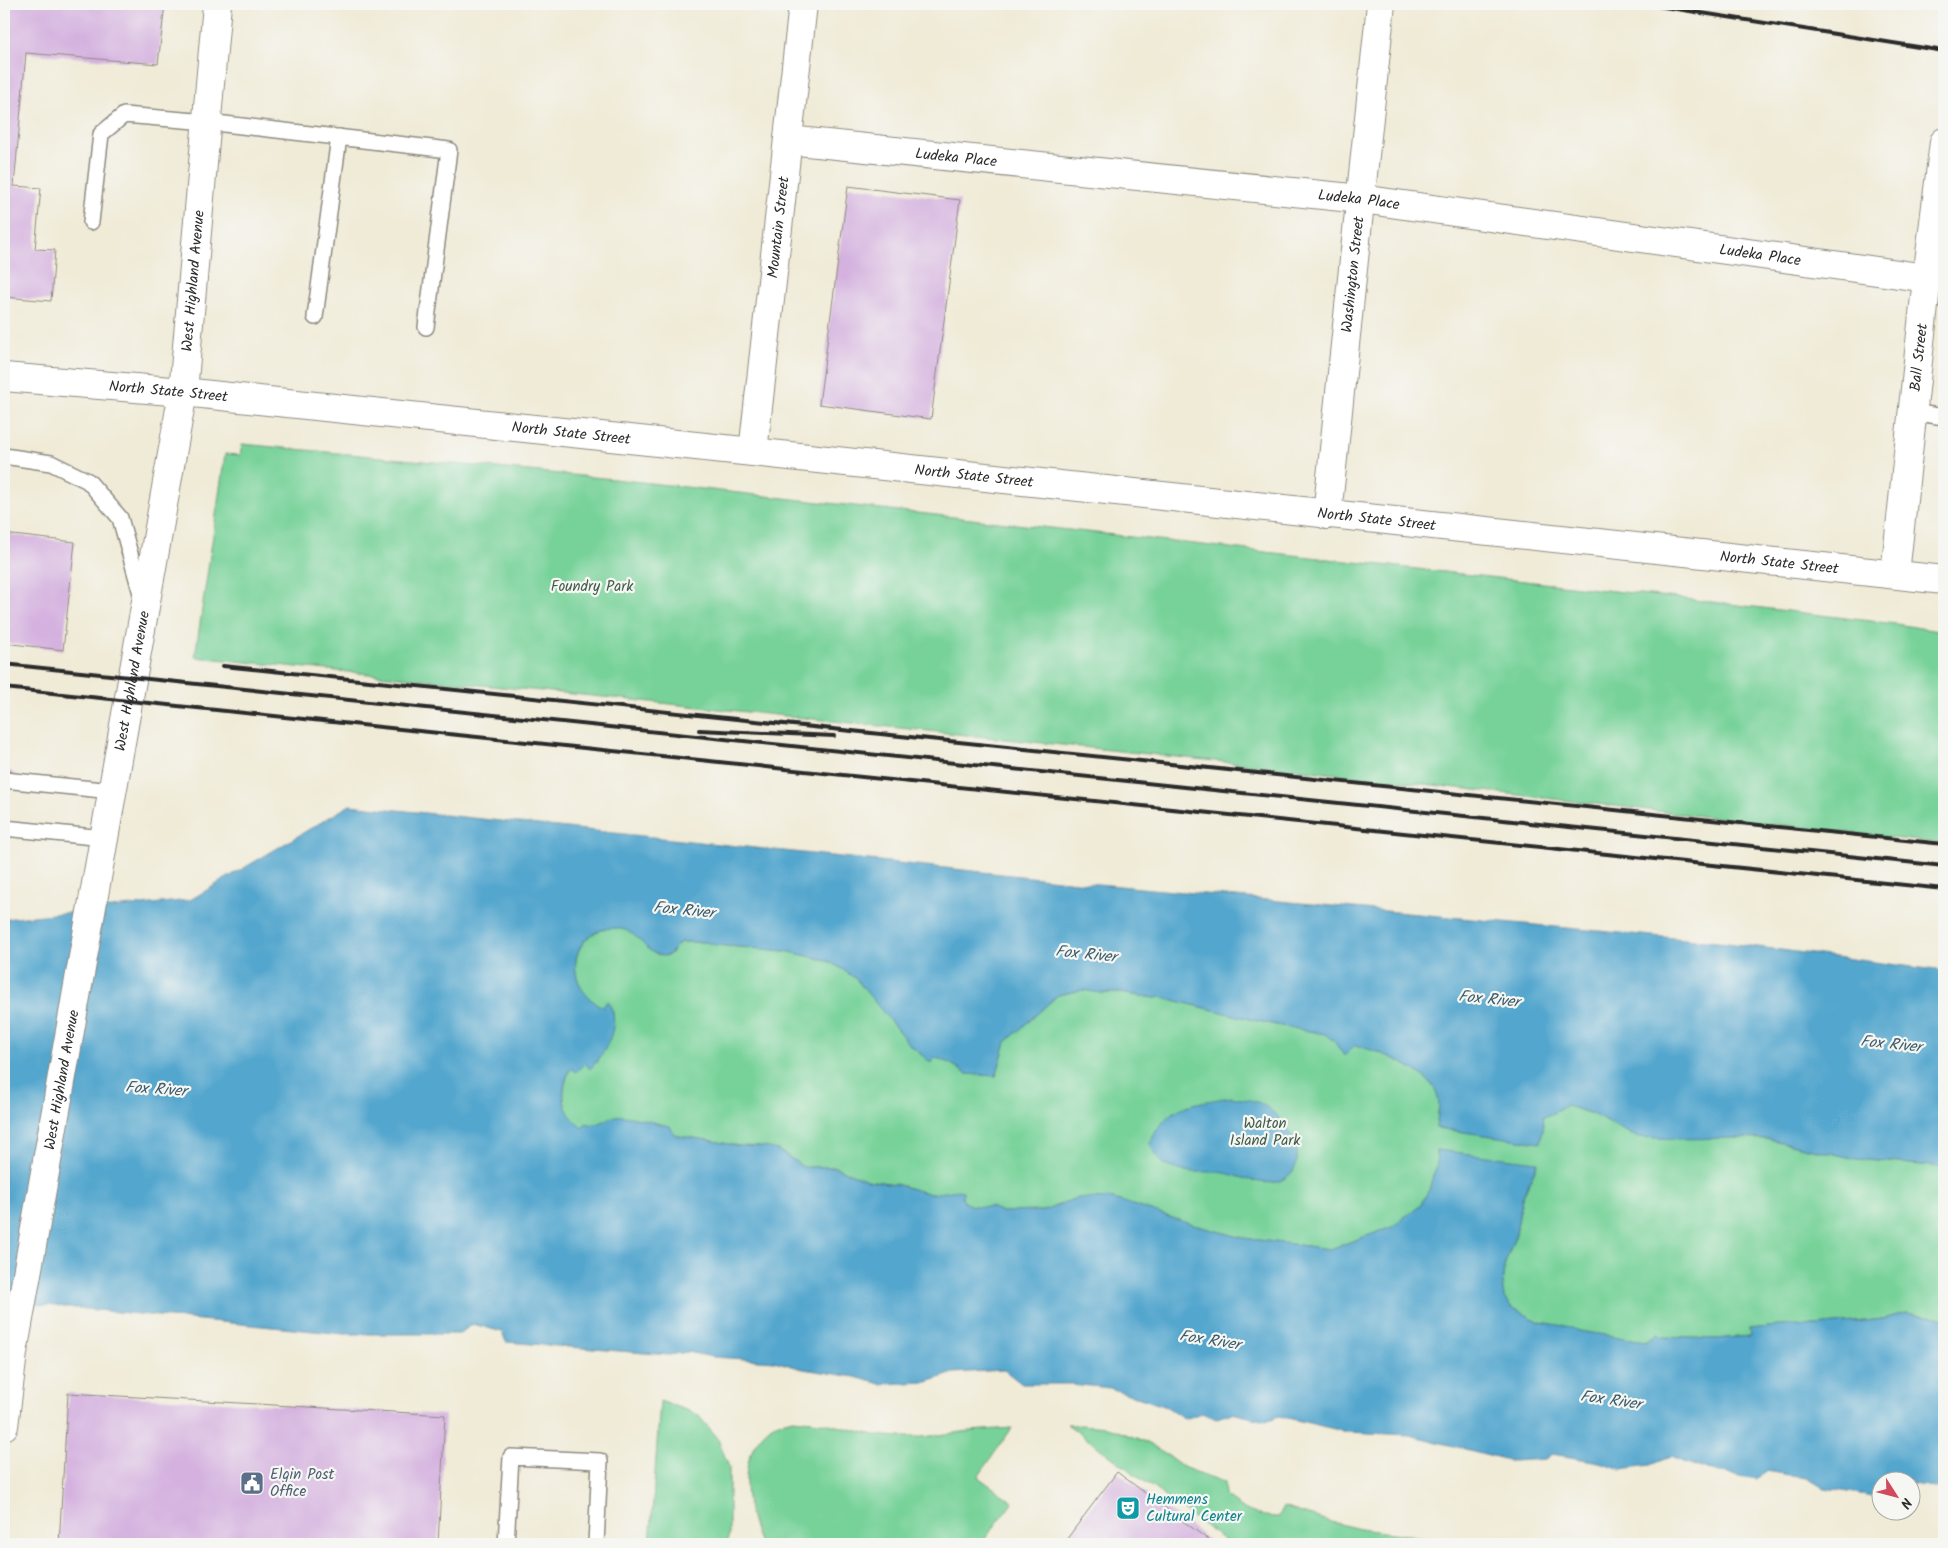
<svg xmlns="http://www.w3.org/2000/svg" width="1948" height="1548" font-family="Kalam,sans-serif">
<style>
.green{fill:#77d299;stroke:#517e62}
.water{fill:#53a6ce;stroke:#3f687c}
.building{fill:#d4b1df}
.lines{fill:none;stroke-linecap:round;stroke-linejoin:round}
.service-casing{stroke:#8e8b81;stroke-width:18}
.minor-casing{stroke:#8e8b81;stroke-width:30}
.secondary-casing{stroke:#8e8b81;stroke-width:30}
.primary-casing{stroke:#8e8b81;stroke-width:30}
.service{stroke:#fff;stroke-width:15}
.minor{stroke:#fff;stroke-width:28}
.secondary{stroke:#fff;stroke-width:28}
.primary{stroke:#fff;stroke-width:28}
.rail{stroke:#2b2b2b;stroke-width:4}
.labels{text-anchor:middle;stroke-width:4.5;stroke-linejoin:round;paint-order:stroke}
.street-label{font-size:15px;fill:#2b2b2b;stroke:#f6f6f2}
.park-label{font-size:15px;fill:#425d4c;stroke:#f6f6f2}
.service-label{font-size:15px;fill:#4e5e75;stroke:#f6f6f2;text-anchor:start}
.culture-label{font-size:15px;fill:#0d838f;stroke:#f6f6f2;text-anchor:start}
.water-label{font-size:16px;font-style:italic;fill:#3b5c6c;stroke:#f6f6f2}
</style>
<rect width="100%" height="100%" fill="#f6f6f2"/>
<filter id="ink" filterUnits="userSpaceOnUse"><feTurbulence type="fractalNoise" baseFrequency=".02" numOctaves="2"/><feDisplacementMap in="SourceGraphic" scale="10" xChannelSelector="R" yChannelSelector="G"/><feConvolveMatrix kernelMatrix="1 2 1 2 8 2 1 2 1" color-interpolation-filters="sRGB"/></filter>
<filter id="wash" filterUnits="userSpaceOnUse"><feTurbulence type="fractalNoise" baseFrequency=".0096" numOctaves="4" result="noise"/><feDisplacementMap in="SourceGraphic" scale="20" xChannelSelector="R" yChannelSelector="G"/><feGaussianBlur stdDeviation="1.12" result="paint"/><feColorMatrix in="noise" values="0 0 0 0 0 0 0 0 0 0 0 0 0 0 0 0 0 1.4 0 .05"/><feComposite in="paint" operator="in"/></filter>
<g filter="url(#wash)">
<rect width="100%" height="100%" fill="#f0ebd7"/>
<!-- green -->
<g class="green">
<path d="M 242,444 L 614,479 L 1712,602 L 1896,624 L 1944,632 L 1944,844 L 1310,771 L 623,699 L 195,657 L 225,454 L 240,455 Z"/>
<path d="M 615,928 C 621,929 628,930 634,934 C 647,942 650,960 669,955 L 680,942 L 706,942 L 716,945 L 785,951 L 826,960 L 839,967 L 856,978 L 909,1044 L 930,1062 L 934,1057 L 950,1063 L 967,1074 L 996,1076 L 1006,1042 L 1058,995 L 1083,990 L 1100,993 L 1120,993 L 1156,998 L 1161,997 L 1266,1023 L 1325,1034 L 1334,1041 L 1344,1055 L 1355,1045 C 1378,1051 1433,1071 1438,1097 C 1440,1106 1437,1119 1436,1128 L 1540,1142 L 1544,1117 L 1567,1106 L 1592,1114 L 1732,1138 L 1768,1139 L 1857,1159 L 1944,1167 L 1944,1318 L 1905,1313 L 1883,1319 L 1817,1326 L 1789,1325 L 1749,1329 L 1750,1336 L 1717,1339 L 1662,1337 L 1658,1334 L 1645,1341 L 1578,1331 L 1569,1327 L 1540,1322 L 1511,1307 L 1504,1298 L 1502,1284 L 1505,1263 L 1516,1234 L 1522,1198 L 1538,1163 L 1436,1150 L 1437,1166 L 1431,1182 L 1430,1188 L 1421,1204 L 1392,1227 L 1330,1249 L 1243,1238 L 1194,1225 L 1114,1199 L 1076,1198 L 1044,1211 L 1002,1212 L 991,1207 L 973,1206 L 965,1203 L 962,1198 L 963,1191 L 930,1194 L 895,1184 L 867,1180 L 835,1167 L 803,1167 L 785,1154 L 765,1147 L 739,1146 L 708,1140 L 679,1136 L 616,1116 L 600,1124 L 582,1129 C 560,1109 560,1093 571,1067 L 585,1063 L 590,1069 C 606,1053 613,1035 613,1012 C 605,1008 596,1005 589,999 C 570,979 570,947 596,932 C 601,929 608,928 615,928 Z"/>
<path d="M 660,1401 L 697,1414 L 717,1437 L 729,1467 L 729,1535 L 726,1544 L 650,1544 Z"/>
<path d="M 793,1419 L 821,1422 L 875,1435 L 898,1437 L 923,1437 L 970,1431 L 1012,1428 L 978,1477 L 1013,1502 L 981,1544 L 760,1544 C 745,1509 735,1457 768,1429 C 774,1423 785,1421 793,1419 Z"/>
<path d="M 1067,1424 L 1107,1427 L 1144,1441 L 1163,1452 L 1185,1468 L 1224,1482 L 1225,1496 C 1243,1510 1255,1517 1279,1517 L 1283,1507 L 1331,1522 L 1360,1529 L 1478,1544 L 1229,1544 Z"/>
</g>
<!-- water -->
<g class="water">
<path d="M 350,805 L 1077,882 L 1727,943 L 1944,971 L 1944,1167 L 1857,1159 L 1768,1139 L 1732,1138 L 1680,1139 L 1636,1137 L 1592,1114 L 1567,1106 L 1544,1117 L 1540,1143 L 1436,1128 C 1437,1119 1440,1107 1438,1097 C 1433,1071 1378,1051 1355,1045 L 1344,1056 L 1334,1041 L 1325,1034 L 1266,1023 L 1161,997 L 1156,998 L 1120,993 L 1100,993 L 1083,990 L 1058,995 L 1006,1042 L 996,1076 L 967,1074 L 950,1063 L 934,1057 L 931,1063 L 909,1044 L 856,979 L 839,967 L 826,960 L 785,951 L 716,945 L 706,942 L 680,942 L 669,955 C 645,961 641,927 613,928 C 567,930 563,989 603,1007 L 607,1001 C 624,1021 605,1054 590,1069 L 585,1063 L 576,1072 L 570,1068 C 560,1093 560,1109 582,1128 L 586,1123 C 598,1128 604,1119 616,1116 C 626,1114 658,1124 670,1126 L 674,1134 L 679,1136 L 708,1140 L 739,1146 L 765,1147 L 778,1150 L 803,1167 L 835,1167 L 867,1180 L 895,1184 L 930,1194 L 958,1190 L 963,1191 L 962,1198 L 965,1203 L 973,1206 L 991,1207 L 1002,1212 L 1044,1211 L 1076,1198 L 1114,1199 L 1194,1225 L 1243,1238 L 1330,1249 L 1392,1227 L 1421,1204 L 1430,1188 L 1431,1182 L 1437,1166 L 1436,1150 L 1538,1162 L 1522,1198 L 1516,1234 L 1505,1263 L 1502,1284 L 1504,1298 L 1511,1307 L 1540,1322 L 1570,1327 L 1578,1331 L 1645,1341 L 1658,1334 L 1662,1337 L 1717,1339 L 1750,1336 L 1749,1329 L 1789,1325 L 1817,1326 L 1883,1319 L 1905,1313 L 1944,1318 L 1944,1488 L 1911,1484 L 1910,1480 L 1880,1480 L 1880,1497 L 1879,1497 L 1824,1488 L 1807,1478 L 1765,1471 L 1757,1479 L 1707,1470 L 1670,1457 L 1650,1465 L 1621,1469 L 1599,1462 L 1552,1454 L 1545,1459 L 1512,1461 L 1410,1435 L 1347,1432 L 1279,1416 L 1266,1421 L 1232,1413 L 1217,1418 L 1201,1413 L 1185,1419 L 1167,1407 L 1110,1388 L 1071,1384 L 1022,1384 L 1004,1370 L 954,1373 L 927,1382 L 880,1384 L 855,1377 L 803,1369 L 774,1361 L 713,1357 L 687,1352 L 669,1355 L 506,1342 L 502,1332 L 473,1324 L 459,1334 L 344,1334 L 4,1301 L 4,919 L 190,900 Z"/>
<path d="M 1231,1097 C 1239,1099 1249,1099 1257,1102 C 1284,1112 1319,1164 1280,1181 C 1265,1187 1239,1176 1225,1173 C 1207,1170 1189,1175 1172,1168 C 1159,1163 1155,1155 1150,1143 C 1168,1103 1192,1104 1231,1097 Z"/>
</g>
<g id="blocks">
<!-- building -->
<g class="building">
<path d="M 4,4 L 165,4 L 158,64 L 26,53 L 14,186 L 41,188 L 35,249 L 55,250 L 51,301 L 4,297 Z"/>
<path d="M 848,186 L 960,200 L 931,419 L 819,404 Z"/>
<path d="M 4,534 L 75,542 L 63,650 L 4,643 Z"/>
<path d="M 4,766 L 17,776 L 4,782 Z"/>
<path d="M 68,1393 L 445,1415 L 438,1544 L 59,1544 Z"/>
<path d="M 1117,1472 L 1214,1544 L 1063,1544 Z"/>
</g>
</g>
</g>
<g filter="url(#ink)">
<use href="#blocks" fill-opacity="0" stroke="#8e8b81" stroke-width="1"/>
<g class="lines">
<!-- service casing -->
<g class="service-casing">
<g id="service">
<path d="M 91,222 L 101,134 L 124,115 L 207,122 L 449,150 L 426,327"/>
<path d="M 315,317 L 339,137"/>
<path d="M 1912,412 L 1944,417"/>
<path d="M 4,456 L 51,463 L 88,481 L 120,518 L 142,597"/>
<path d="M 4,780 L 112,791"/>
<path d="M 4,828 L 104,838"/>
<path d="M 506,1544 L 511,1457 L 600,1461 L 596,1544"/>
</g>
</g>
<!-- minor casing -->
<g class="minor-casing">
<g id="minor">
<path id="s1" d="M 788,140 L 1361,199 L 1927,278"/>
<path id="s2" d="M 753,452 L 803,4"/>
<path id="s3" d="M 1327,515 L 1381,4"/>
<path id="s4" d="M 1895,574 L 1927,278 L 1944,142"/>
</g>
</g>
<!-- secondary casing -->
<g class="secondary-casing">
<g id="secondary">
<path id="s5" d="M 4,1426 L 13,1353 L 183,392 L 217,4"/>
</g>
</g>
<!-- primary casing -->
<g class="primary-casing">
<g id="primary">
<path id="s6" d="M 4,377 L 183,392 L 753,452 L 1944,580"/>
</g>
</g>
<!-- service -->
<use href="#service" class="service"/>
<!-- minor -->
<use href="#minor" class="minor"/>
<!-- secondary -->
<use href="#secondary" class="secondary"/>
<!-- primary -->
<use href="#primary" class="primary"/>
<!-- rail -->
<g class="rail">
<path d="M 1645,4 L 1944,51"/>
<path d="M 4,664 L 1944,866"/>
<path d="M 223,666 L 1944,844"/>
<path d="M 4,688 L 1944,889"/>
<path d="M 699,730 L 834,736"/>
</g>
</g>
</g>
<!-- icons -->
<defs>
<g id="civic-square" transform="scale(1.25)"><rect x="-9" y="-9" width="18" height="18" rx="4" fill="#5c6f8a" stroke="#f6f6f2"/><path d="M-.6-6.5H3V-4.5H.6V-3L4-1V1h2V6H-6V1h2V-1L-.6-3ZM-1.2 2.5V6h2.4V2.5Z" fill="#fff"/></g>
<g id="theatre-square" transform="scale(1.25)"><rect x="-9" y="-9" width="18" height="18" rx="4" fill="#0f9aa8" stroke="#f6f6f2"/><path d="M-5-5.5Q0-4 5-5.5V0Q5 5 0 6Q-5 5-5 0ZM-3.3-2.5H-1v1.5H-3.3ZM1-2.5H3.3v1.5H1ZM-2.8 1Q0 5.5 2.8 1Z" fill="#fff"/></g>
</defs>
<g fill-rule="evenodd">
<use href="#civic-square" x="252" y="1483"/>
<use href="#theatre-square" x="1128" y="1508"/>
</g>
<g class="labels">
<!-- street labels -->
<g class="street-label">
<text dy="5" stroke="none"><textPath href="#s1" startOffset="169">Ludeka Place</textPath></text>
<text dy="5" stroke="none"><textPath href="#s1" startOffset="574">Ludeka Place</textPath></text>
<text dy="5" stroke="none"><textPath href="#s2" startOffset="226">Mountain Street</textPath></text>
<text dy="5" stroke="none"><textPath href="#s1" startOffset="979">Ludeka Place</textPath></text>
<text dy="5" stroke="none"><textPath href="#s3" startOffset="242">Washington Street</textPath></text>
<text dy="5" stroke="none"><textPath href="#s5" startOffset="1161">West Highland Avenue</textPath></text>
<text dy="5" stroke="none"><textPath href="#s4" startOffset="218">Ball Street</textPath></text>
<text dy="5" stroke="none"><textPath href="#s6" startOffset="165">North State Street</textPath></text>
<text dy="5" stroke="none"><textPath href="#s6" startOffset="570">North State Street</textPath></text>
<text dy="5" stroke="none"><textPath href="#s6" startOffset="975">North State Street</textPath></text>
<text dy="5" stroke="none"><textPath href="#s6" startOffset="1380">North State Street</textPath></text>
<text dy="5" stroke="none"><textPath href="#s6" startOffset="1785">North State Street</textPath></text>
<text dy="5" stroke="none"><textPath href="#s5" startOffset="756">West Highland Avenue</textPath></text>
<text dy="5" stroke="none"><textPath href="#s5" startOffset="351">West Highland Avenue</textPath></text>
</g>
<!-- park labels -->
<g class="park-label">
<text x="592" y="591">Foundry Park</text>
<text x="1265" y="1128">Walton<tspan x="1265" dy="17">Island Park</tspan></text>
</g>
<!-- service labels -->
<g class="service-label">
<text x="270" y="1479">Elgin Post<tspan x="270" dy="17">Office</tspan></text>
</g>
<!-- culture labels -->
<g class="culture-label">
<text x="1146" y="1504">Hemmens<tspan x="1146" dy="17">Cultural Center</tspan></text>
</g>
<!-- water labels -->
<g class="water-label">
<text transform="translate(684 909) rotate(6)" y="6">Fox River</text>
<text transform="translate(1086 953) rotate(6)" y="6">Fox River</text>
<text transform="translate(1489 998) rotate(6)" y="6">Fox River</text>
<text transform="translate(1891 1043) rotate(6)" y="6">Fox River</text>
<text transform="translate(156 1088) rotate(4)" y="6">Fox River</text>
<text transform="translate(1210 1339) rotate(9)" y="6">Fox River</text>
<text transform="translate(1611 1399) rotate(8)" y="6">Fox River</text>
</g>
</g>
<!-- margin -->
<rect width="1948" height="1548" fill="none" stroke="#f6f6f2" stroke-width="20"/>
<!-- north arrow -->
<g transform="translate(1896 1496) rotate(126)"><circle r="24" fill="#f6f6f2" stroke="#a5a5a2"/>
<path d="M0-4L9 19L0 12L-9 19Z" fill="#d1495b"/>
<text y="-8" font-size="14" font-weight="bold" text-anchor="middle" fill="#2b2b2b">N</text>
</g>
</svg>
